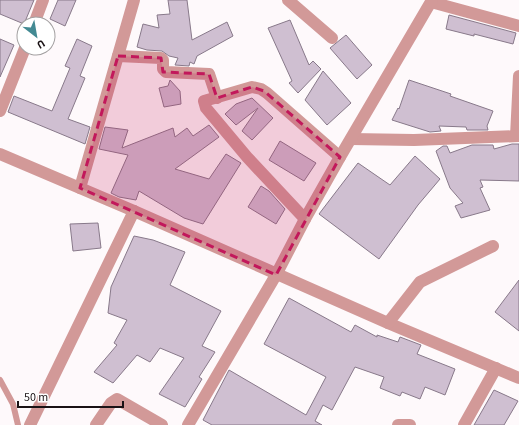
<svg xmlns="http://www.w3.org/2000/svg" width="519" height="425" font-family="'Source Sans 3',sans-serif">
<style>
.building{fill:#cfbfd1;stroke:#88798a}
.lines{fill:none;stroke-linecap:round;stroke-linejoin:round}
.lane{stroke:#d29998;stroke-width:6}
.street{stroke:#d29998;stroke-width:12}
.marked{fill:#c2185b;fill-opacity:0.2;stroke:#c2185b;stroke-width:3;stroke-dasharray:8 5;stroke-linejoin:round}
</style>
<rect width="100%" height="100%" fill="#fef9fb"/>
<!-- building -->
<g class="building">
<path d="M 0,0 L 34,0 L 24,24 L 0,14 Z"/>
<path d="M 58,0 L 76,0 L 65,26 L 50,19 Z"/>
<path d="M 168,0 L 187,0 L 192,40 L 227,22 L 233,36 L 197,56 L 194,64 L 190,62 L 189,66 L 175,65 L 178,58 L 169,56 L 162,51 L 147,50 L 137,47 L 143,24 L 159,28 L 157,15 L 170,14 Z"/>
<path d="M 449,15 L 516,33 L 513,44 L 474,34 L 474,36 L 446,29 Z"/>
<path d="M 290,20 L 309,65 L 313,61 L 321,69 L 298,93 L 289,83 L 292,81 L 268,28 Z"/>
<path d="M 346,35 L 372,65 L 357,79 L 330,48 Z"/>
<path d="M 0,39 L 14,45 L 0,77 Z"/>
<path d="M 77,39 L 92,46 L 80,76 L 85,78 L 68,119 L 90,127 L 85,144 L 8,112 L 14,96 L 52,111 L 70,68 L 65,66 Z"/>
<path d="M 323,71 L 351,103 L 327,125 L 305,100 Z"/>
<path d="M 170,80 L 180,91 L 181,104 L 164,107 L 159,88 L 168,86 Z"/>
<path d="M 409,80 L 451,94 L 450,96 L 493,111 L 487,126 L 488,130 L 467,130 L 466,127 L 439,126 L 441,131 L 430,132 L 392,120 L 398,108 L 399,109 Z"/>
<path d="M 252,98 L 273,118 L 252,140 L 242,131 L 258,108 L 236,125 L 225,114 L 236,104 Z"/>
<path d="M 209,125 L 219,137 L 175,169 L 209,179 L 226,154 L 241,163 L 203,224 L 184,218 L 139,191 L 136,200 L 119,197 L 111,193 L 128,155 L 99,149 L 105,127 L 128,130 L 122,148 L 173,128 L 175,137 L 187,128 L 193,136 Z"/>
<path d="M 280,141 L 316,163 L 304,181 L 269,160 Z"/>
<path d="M 512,144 L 519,144 L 519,181 L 480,180 L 483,187 L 480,188 L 490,210 L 461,218 L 455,206 L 463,203 L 450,188 L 436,151 L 443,146 L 447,146 L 450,153 L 472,145 L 493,145 L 494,149 Z"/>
<path d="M 415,156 L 440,179 L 418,205 L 379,259 L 319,214 L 358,163 L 390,185 Z"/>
<path d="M 261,186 L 269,191 L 285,209 L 276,224 L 248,207 Z"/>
<path d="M 98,223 L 101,248 L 73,251 L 70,224 Z"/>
<path d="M 134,236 L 153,240 L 185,252 L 170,285 L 221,311 L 202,346 L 215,352 L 199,377 L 202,379 L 185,407 L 159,394 L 184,358 L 160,348 L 150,362 L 137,355 L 113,383 L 94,372 L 117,345 L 114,343 L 127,320 L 108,313 L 111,287 Z"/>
<path d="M 519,280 L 519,331 L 495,312 Z"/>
<path d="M 289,298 L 351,332 L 355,325 L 377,337 L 377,335 L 398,342 L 400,337 L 421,345 L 417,354 L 455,369 L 445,395 L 425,387 L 420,399 L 402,392 L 400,396 L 380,388 L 384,377 L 355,367 L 332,410 L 323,405 L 315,421 L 322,425 L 212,425 L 203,420 L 229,370 L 306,415 L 326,377 L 264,344 Z"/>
<path d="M 494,390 L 518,401 L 504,425 L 474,425 Z"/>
</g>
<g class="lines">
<!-- lane -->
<path class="lane" d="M 0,380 L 13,404 L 18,425"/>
<!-- street -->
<g class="street">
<path d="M 288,0 L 332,38"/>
<path d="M 431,2 L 519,26"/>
<path d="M 34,24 L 43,0"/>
<path d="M 118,56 L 161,58 L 163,60 L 163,69 L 166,72 L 209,74 L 217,98"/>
<path d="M 0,111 L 25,48"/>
<path d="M 516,136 L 519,76"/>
<path d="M 351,139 L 414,140 L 519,136"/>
<path d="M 0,154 L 134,211 L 388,323 L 519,378"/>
<path d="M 80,188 L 134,0"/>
<path d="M 305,219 L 247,157 L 206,108 L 204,101 L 252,87 L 261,89 L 267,93 L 340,157"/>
<path d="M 388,323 L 420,282 L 493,246"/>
<path d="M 30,425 L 134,211"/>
<path d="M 96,425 L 111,403 L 117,399 L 162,425"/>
<path d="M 188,425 L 276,275 L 305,219 L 340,157 L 432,0"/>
<path d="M 398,425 L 410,425"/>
<path d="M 464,425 L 496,368"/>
</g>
</g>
<!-- marked area -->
<path class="marked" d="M 118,56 L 161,58 L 163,72 L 209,74 L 217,98 L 252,87 L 264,91 L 340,157 L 276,275 L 80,188 Z"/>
<!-- north arrow -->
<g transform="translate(36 36) rotate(149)"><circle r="19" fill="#ffffff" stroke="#a3a0a1"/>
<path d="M0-3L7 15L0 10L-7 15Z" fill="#438a93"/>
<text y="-6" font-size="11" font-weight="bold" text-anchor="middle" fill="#1a1215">U</text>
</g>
<!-- scale -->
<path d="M18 401v6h105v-6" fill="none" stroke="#1a1215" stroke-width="2"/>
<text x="24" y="401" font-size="12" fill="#1a1215" stroke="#ffffff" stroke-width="3" paint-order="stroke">50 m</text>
</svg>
